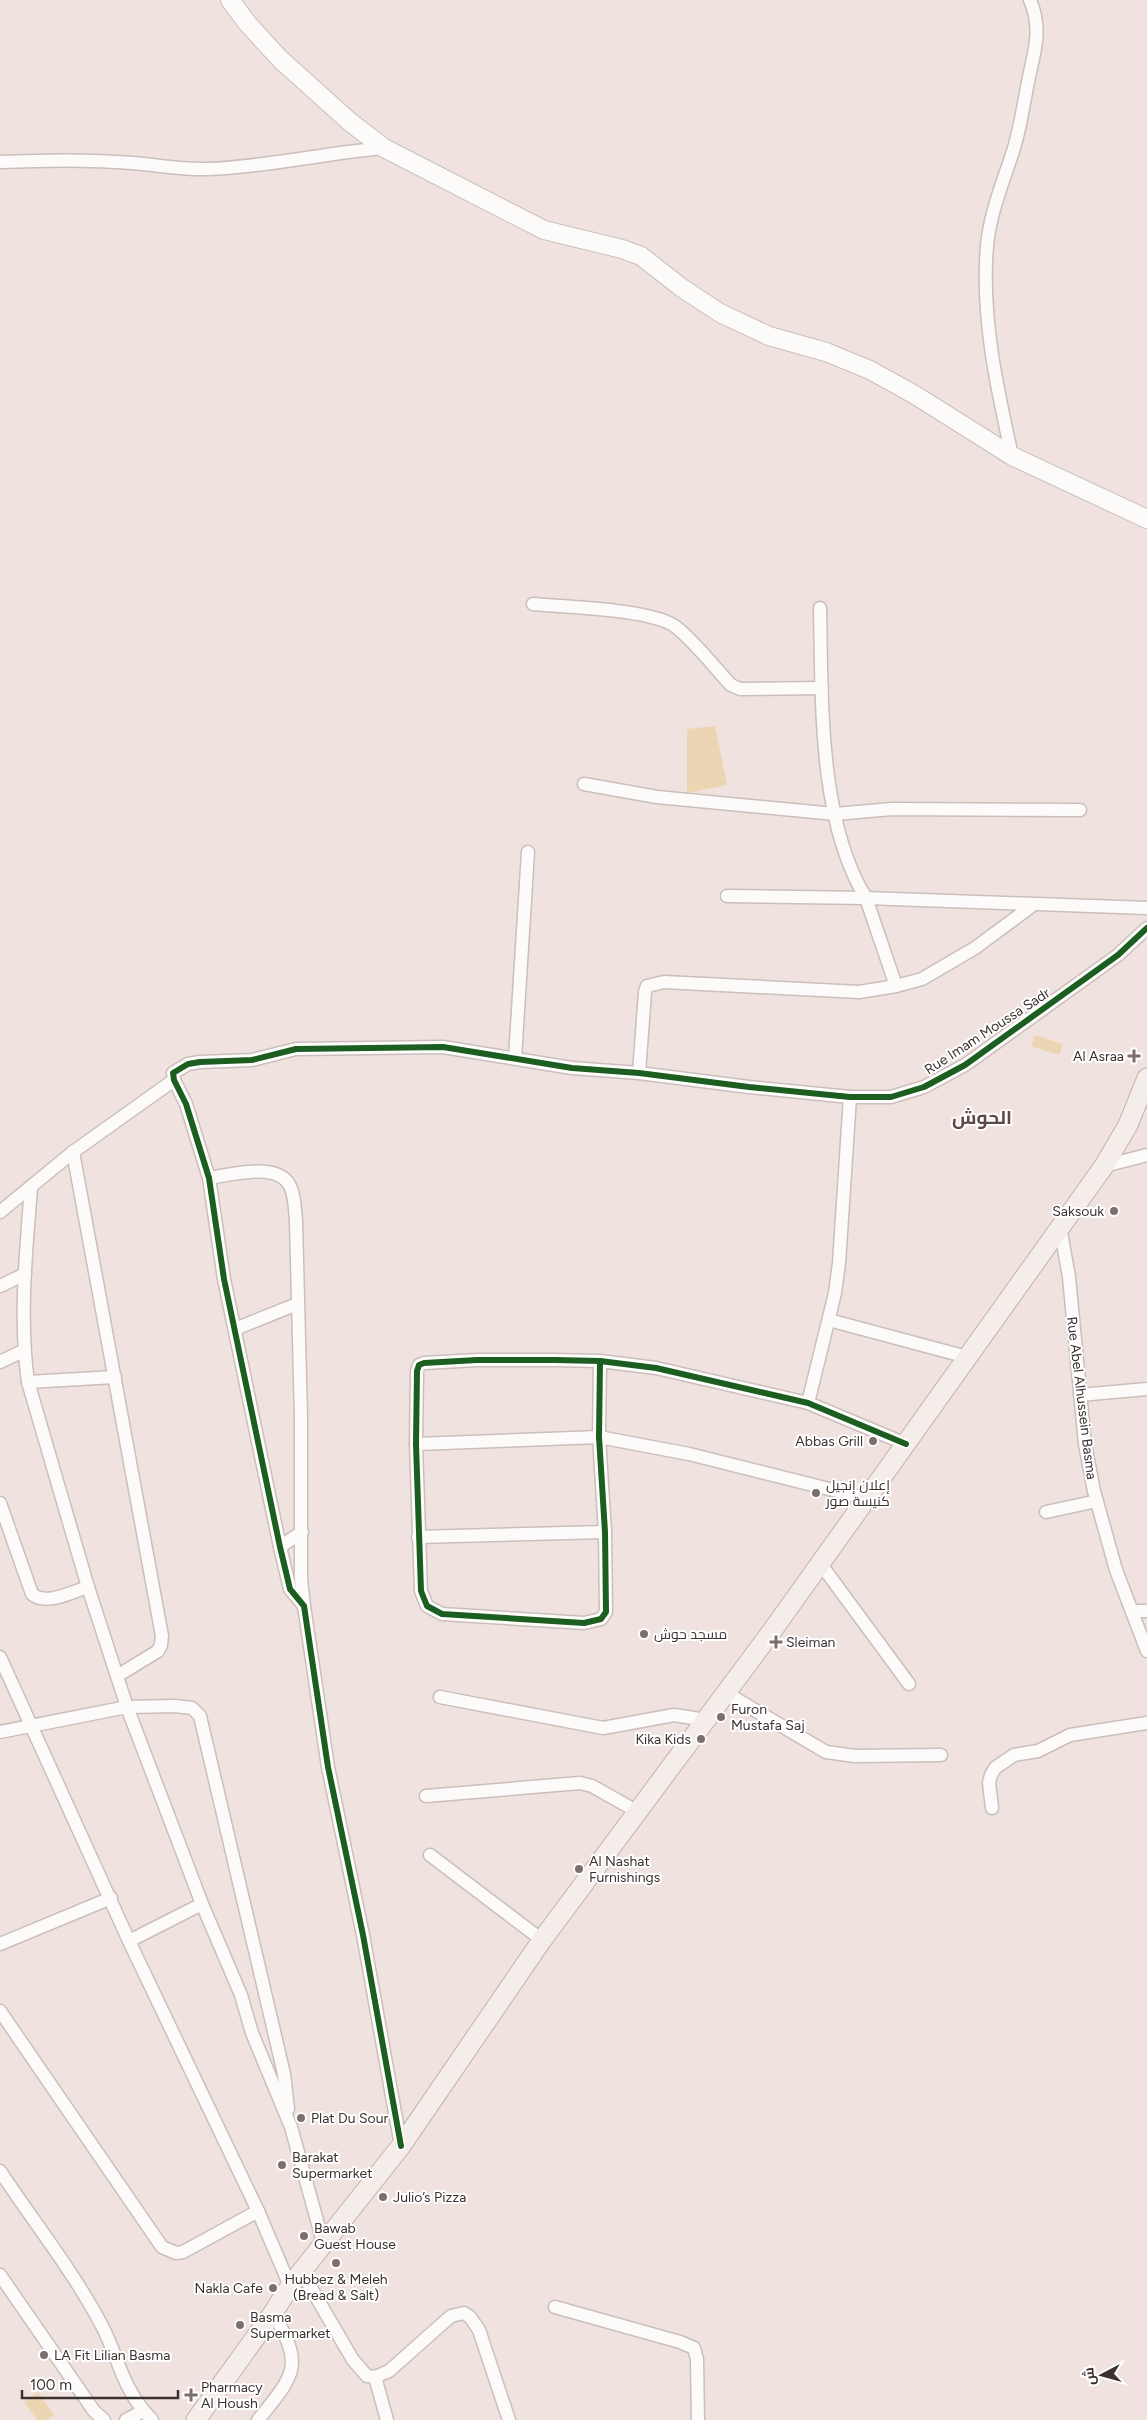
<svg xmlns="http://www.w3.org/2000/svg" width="1147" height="2420" font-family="Figtree,Cairo,sans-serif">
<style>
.green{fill:#ecd5b2}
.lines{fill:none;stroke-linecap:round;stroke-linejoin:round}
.street-casing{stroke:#cabfbc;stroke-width:15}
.secondary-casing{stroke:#cabfbc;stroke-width:20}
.primary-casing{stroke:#c3b3ab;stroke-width:21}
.street{stroke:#fdfbfa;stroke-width:12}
.secondary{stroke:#fdfbfa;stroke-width:18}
.primary{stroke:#f4ede9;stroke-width:19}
.cycleway-casing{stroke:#fff;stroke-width:9}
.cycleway{stroke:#1b5e20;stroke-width:6}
.poi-dot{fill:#7a6f6d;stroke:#fff;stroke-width:2}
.labels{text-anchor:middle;stroke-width:4;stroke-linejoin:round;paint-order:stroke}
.street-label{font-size:14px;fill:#3b312f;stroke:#fff}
.poi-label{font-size:14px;fill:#3b312f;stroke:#fff;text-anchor:start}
.district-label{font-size:19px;font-weight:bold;fill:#5e4945;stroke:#fff}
</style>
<rect width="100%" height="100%" fill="#f0e2df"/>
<!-- green -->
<g class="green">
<path d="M 715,726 L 727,785 L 687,793 L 687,729 Z"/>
<path d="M 1035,1035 L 1063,1044 L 1059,1055 L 1031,1046 Z"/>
<path d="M 38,2392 L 54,2415 L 48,2420 L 37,2420 L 24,2402 Z"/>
</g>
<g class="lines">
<!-- street casing -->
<g class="street-casing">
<g id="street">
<path d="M 0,162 C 44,160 88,159 132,163 C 158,165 182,170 208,169 C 267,167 325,153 384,148"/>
<path d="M 1012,456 C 997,388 981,317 987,246 C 990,212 1004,180 1014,148 C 1021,125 1024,101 1029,77 C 1035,49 1042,28 1030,0"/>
<path d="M 533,604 C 565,607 653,609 676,627 C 696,643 713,666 731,685 L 740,689 L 822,688"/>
<path d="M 820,608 C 822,697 818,821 866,898 L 1147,908"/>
<path d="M 584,784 L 657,797 L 835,814 L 892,809 L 1080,810"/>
<path d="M 727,896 L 866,898 L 896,986"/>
<path d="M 515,1058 L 528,852"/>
<path d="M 639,1073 L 645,992 L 647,986 L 664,982 L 859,992 L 896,986 L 922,979 L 975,948 L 1033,905"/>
<path d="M 73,1152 L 162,1636 L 161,1645 L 158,1651 L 117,1676"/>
<path d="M 1104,1166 L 1147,1155"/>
<path d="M 209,1178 C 230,1175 278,1161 290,1186 C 295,1196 295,1210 296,1221 L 301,1418 L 301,1579 L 304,1606"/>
<path d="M 31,1188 C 26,1252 19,1318 28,1382 L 88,1587 L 127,1707 L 202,1904 L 241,1995 L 252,2033 L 291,2127 L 323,2242"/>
<path d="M 0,1212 L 73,1152 L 174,1080"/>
<path d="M 1060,1227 L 1069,1277 L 1085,1444 L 1094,1491 L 1116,1570 L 1147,1651"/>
<path d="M 0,1286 L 25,1274"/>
<path d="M 829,1320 L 967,1357"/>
<path d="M 235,1329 L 297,1304"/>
<path d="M 600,1361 L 599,1437 L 605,1532 L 606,1612 L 601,1619 L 584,1623 L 442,1614 L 427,1606 L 421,1591 L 416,1444 L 417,1371 L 419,1365 L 424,1363 L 477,1360 L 555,1360 L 600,1361 L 656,1368 L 808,1403 L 906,1444"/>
<path d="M 0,1362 L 23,1351"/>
<path d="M 28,1382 L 115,1377"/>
<path d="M 1080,1395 L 1147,1389"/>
<path d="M 808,1403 L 835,1293 L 839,1263 L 850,1097"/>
<path d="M 416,1444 L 599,1437 L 689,1454 L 865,1498"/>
<path d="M 0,1503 L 32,1594 C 46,1606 72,1592 88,1587"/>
<path d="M 1046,1512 L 1097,1501"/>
<path d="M 418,1537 L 605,1532"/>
<path d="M 280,1547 L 302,1532"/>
<path d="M 820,1563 L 909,1684"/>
<path d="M 1132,1611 L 1147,1611"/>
<path d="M 0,1657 L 129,1941 L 258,2211 L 290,2286"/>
<path d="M 726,1693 L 826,1752 L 855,1756 L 941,1755"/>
<path d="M 440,1697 L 603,1728 L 674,1715 L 706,1720"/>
<path d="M 0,1732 L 127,1707 L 175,1706 L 192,1708 L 200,1716 L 284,2074 L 288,2109"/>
<path d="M 426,1796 L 580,1783 L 592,1786 L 638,1812"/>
<path d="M 992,1808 L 989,1783 L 991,1775 L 995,1768 L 1014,1755 L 1038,1751 L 1070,1735 L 1147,1723"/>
<path d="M 430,1855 L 542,1940"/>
<path d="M 129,1941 L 202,1904"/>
<path d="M 0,1944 L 111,1898"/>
<path d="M 0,2011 L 162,2247 L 176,2253 L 183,2252 L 258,2211"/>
<path d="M 401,2146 L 363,1935 L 328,1767 L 304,1606 L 290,1589 L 280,1547 L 224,1279 L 209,1178 L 186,1104 L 174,1080 L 173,1073 L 188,1064 L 200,1062 L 252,1060 L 296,1049 L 443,1047 L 572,1068 L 639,1073 L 749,1087 L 850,1097 L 891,1097 L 924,1087 L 965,1065 L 1118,955 L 1147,928"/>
<path d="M 0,2171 C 33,2221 73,2271 101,2324 C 120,2360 121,2388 152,2420"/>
<path d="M 301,2271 L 353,2360 L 367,2376 L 375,2377 L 389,2371 L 451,2316 L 464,2313 L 470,2317 L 479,2330 L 509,2420"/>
<path d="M 0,2275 L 94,2411 L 104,2420"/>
<path d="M 555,2307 L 680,2342 L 694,2348 L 697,2359 L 698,2420"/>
<path d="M 375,2377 L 387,2420"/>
<path d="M 126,2420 L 143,2411"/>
<path d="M 258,2420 C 294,2375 305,2367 273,2313"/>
</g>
</g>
<!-- secondary casing -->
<g class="secondary-casing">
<path id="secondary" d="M 230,0 L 248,24 L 280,59 L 350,122 L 384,148 L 544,230 L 622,249 L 641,256 L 682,288 L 720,313 L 769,336 L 826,352 L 870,370 L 915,395 L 1012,456 L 1147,519"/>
</g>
<!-- primary casing -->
<g class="primary-casing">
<path id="primary" d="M 196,2420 L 273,2313 L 290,2286 L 401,2146 L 542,1940 L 772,1631 L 1104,1166 L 1128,1125 L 1147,1078"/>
</g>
<!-- street -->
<use href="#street" class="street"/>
<!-- secondary -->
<use href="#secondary" class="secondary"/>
<!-- primary -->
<use href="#primary" class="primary"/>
<!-- cycleway casing -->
<g class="cycleway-casing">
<g id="cycleway">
<path d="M 600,1361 L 599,1437 L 605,1532 L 606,1612 L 601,1619 L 584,1623 L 442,1614 L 427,1606 L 421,1591 L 416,1444 L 417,1371 L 419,1365 L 424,1363 L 477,1360 L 555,1360 L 600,1361 L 656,1368 L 808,1403 L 906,1444"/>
<path d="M 401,2146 L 363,1935 L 328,1767 L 304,1606 L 290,1589 L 280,1547 L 224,1279 L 209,1178 L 186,1104 L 174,1080 L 173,1073 L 188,1064 L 200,1062 L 252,1060 L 296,1049 L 443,1047 L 572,1068 L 639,1073 L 749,1087 L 850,1097 L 891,1097 L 924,1087 L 965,1065 L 1118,955 L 1147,928"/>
</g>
</g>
<!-- cycleway -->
<use href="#cycleway" class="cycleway"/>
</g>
<!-- markers -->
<g class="poi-dot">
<path d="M1131.5 1048.5h5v5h5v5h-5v5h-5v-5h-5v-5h5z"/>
<circle cx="1114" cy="1211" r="5"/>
<circle cx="873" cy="1441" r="5"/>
<circle cx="816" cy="1493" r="5"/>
<circle cx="644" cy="1634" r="5"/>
<path d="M773.5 1634.5h5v5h5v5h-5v5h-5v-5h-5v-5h5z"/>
<circle cx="721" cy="1717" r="5"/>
<circle cx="701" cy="1739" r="5"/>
<circle cx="579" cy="1869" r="5"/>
<circle cx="301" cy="2118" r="5"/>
<circle cx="282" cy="2165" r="5"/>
<circle cx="383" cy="2197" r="5"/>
<circle cx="304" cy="2236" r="5"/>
<circle cx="336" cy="2263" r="5"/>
<circle cx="273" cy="2288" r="5"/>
<circle cx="240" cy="2325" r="5"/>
<circle cx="44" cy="2355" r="5"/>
<path d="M188.5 2387.5h5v5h5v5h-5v5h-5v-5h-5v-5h5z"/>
</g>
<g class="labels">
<!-- street labels -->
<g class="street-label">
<text transform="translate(987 1031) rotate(-33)" y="5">Rue Imam Moussa Sadr</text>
<text transform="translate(1082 1398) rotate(83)" y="5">Rue Abel Alhussein Basma</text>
</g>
<!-- poi labels -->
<g class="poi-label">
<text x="1124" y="1061" text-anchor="end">Al Asraa</text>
<text x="1104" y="1216" text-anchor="end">Saksouk</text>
<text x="863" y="1446" text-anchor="end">Abbas Grill</text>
<text x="826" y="1490">إعلان إنجيل<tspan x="826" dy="16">كنيسة صور</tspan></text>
<text x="654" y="1639">مسجد حوش</text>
<text x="786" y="1647">Sleiman</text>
<text x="731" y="1714">Furon<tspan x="731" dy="16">Mustafa Saj</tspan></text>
<text x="691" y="1744" text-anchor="end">Kika Kids</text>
<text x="589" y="1866">Al Nashat<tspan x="589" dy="16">Furnishings</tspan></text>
<text x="311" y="2123">Plat Du Sour</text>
<text x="292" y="2162">Barakat<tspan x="292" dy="16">Supermarket</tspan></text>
<text x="393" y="2202">Julio’s Pizza</text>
<text x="314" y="2233">Bawab<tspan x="314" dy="16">Guest House</tspan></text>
<text x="336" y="2284" text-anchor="middle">Hubbez &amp; Meleh<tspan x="336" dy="16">(Bread &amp; Salt)</tspan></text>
<text x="263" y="2293" text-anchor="end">Nakla Cafe</text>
<text x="250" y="2322">Basma<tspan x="250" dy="16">Supermarket</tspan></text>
<text x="54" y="2360">LA Fit Lilian Basma</text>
<text x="201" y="2392">Pharmacy<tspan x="201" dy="16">Al Housh</tspan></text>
</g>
<!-- district labels -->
<g class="district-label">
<text x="982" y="1124">الحوش</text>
</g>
</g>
<!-- north arrow -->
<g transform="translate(1102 2375) rotate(264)" stroke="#ffffff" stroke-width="4" paint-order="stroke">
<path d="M0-4L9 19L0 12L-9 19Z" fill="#3b312f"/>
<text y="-8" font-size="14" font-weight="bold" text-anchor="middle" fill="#3b312f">ش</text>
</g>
<!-- scale -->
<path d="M22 2390v8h156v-8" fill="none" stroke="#3b312f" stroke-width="2.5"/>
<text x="30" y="2390" font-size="15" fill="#3b312f" stroke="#ffffff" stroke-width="4" paint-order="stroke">100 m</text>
</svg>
